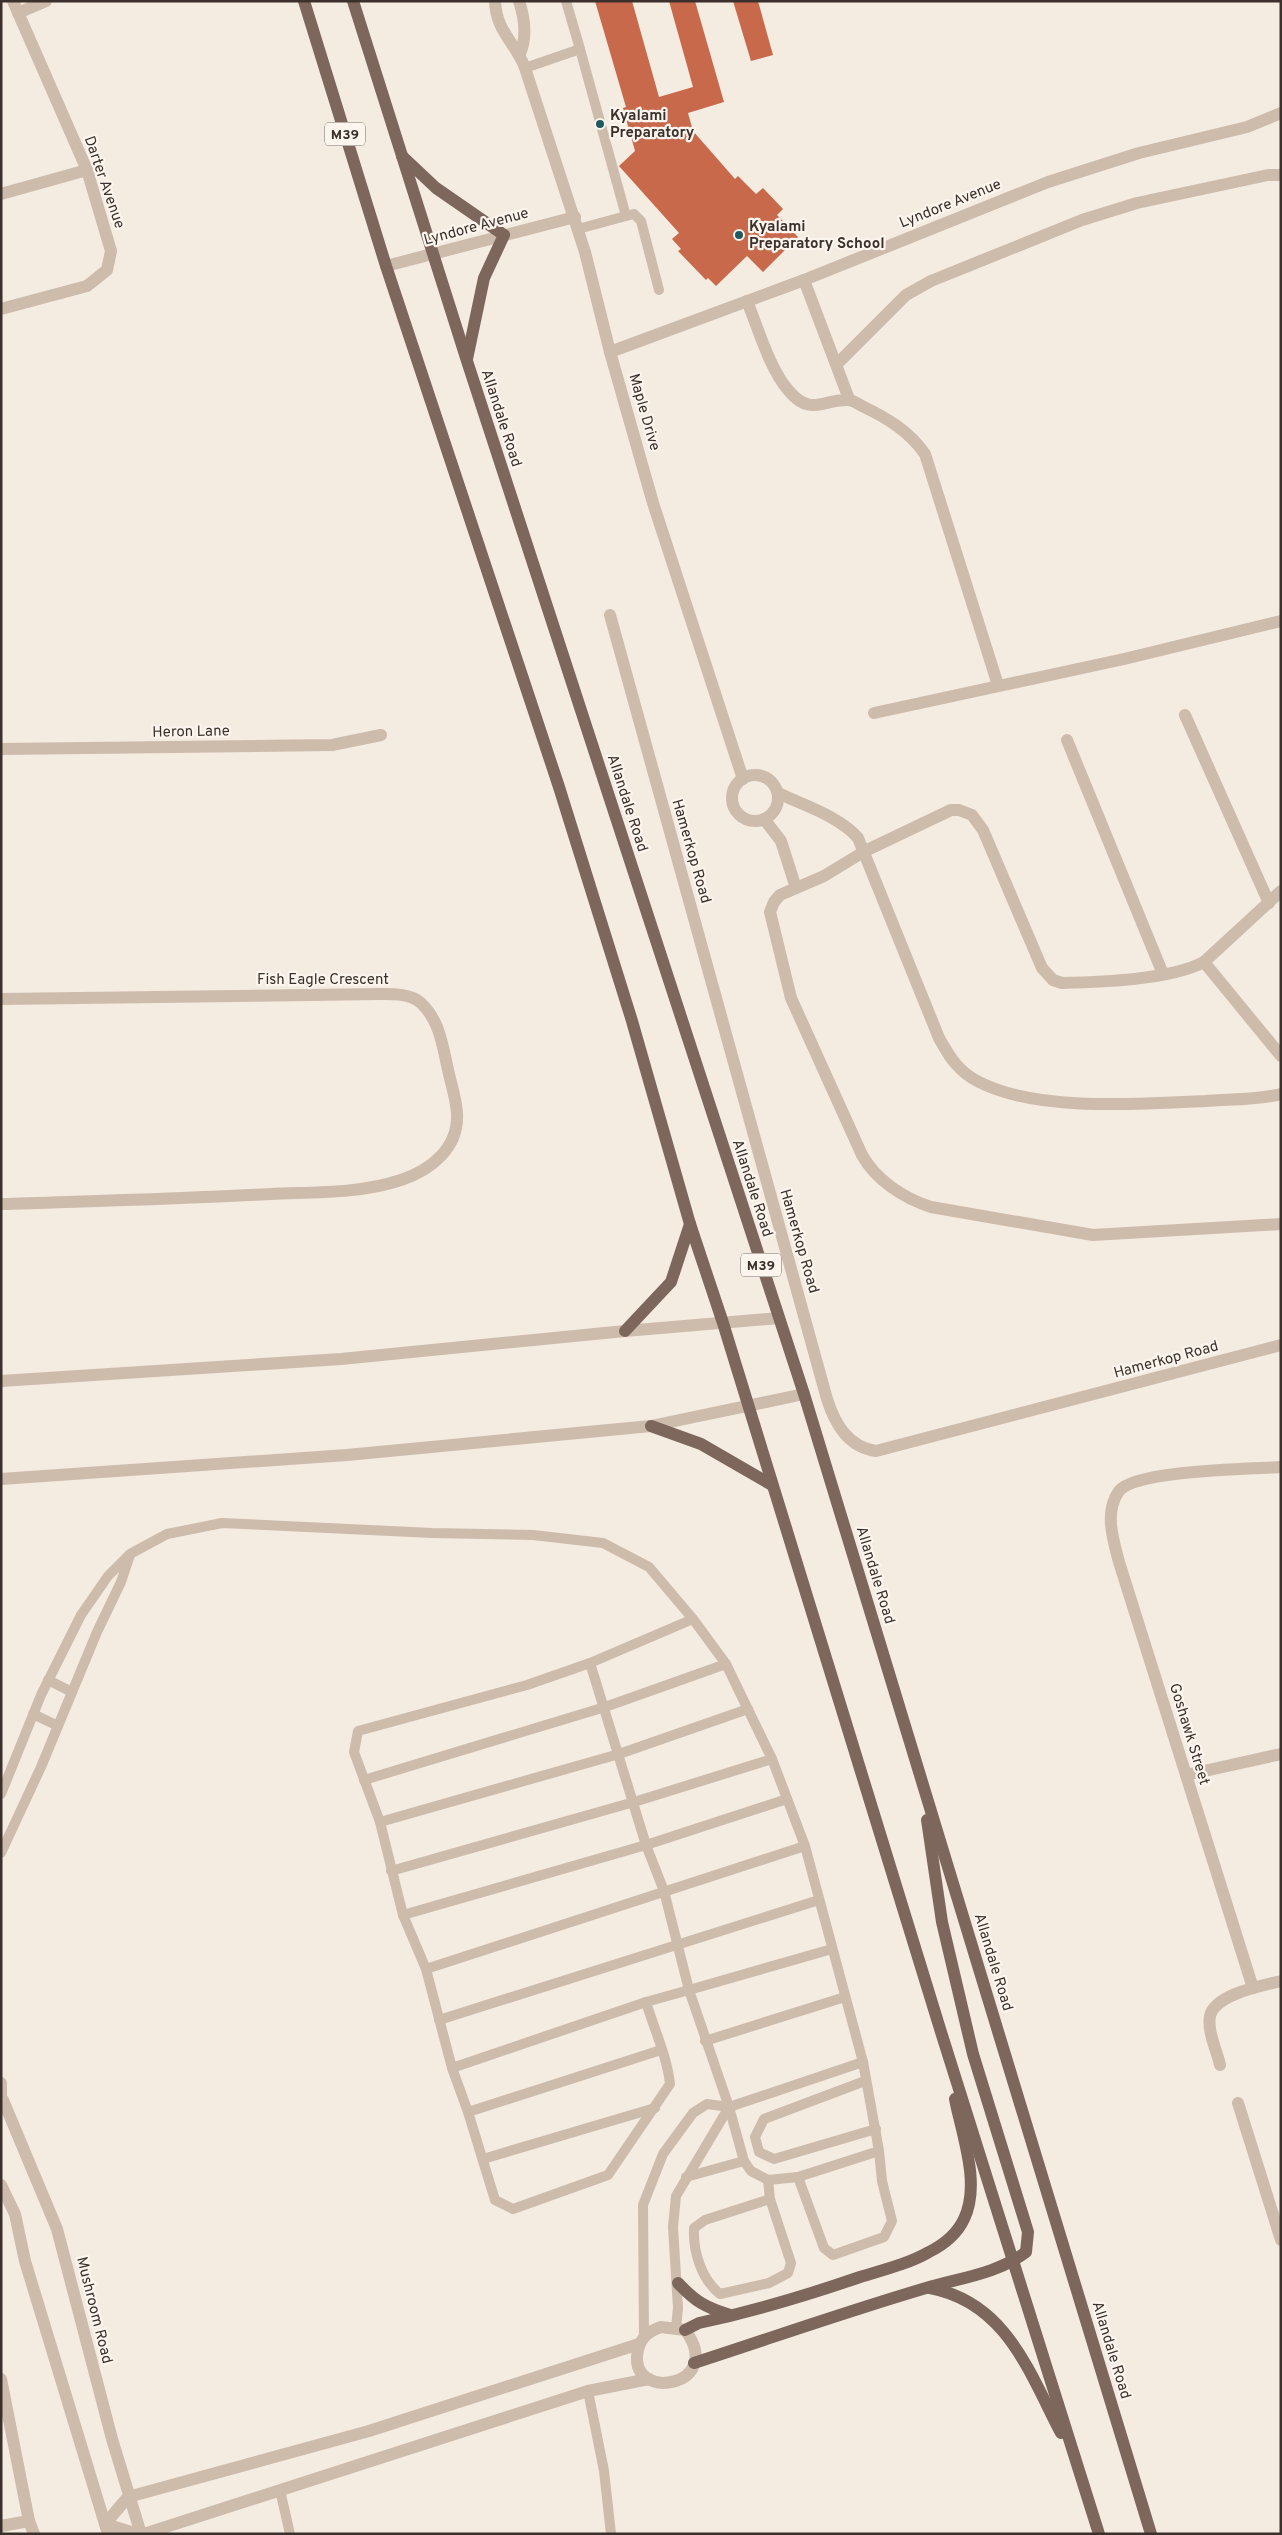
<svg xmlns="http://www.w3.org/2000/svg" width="1282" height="2535" font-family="Overpass,sans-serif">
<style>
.building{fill:#c8694b}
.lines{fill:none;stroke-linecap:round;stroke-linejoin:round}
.service{stroke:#cdbbac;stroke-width:10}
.minor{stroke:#cdbbac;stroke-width:12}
.tertiary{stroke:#cdbbac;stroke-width:12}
.primary{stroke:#7d675c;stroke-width:12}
.poi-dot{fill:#1f5a5e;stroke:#fbf5ee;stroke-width:2}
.labels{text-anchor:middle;stroke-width:4.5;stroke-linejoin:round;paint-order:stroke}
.shield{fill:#fbf5ee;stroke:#756b66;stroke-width:1}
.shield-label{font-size:14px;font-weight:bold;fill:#3b302b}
.poi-label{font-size:15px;font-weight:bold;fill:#3b302b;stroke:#fbf5ee;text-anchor:start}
.street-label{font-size:15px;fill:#3b302b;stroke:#fbf5ee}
</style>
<rect width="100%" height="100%" fill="#f4ebe1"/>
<!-- building -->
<g class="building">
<path d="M 595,1 L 632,1 L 659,97 L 693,87 L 669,1 L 695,1 L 724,102 L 688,113 L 693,131 L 735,179 L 738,176 L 756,194 L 763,188 L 783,209 L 777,215 L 798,237 L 763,272 L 747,256 L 716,286 L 708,278 L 706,280 L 678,251 L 681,249 L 672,239 L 679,233 L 619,166 L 635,151 L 623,108 L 626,107 Z"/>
<path d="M 733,1 L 758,1 L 773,55 L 751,61 Z"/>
</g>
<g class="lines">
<!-- service -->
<g class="service">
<path d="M 566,1 L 580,49"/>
<path d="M 525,68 L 580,49 L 626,216 L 578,229"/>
<path d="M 626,216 L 634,214 L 641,221 L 659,290"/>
<path d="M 590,1663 L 646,1845 L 664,1891 L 689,1990 L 646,2002"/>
<path d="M 48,1680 L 72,1692"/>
<path d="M 33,1714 L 58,1726"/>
<path d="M 364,1780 L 605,1707 L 726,1664"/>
<path d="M 1,1794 L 41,1695 L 81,1615 L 108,1576 L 130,1554 L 167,1534 L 222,1523 L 432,1533 L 533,1535 L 603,1543 L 649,1567 L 693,1619 L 726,1664 L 772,1759 L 805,1846 L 863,2062"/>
<path d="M 380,1822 L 619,1754 L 748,1709"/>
<path d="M 1,1853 L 41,1767 L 97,1632 L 121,1582 L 130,1555"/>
<path d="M 391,1871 L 634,1802 L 772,1759"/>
<path d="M 403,1915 L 646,1845 L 787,1799"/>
<path d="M 426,1969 L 805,1846"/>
<path d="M 439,2020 L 819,1900"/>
<path d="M 705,2041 L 845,1997"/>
<path d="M 452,2068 L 646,2002 C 654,2029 667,2056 670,2084 L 608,2175 L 513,2209 L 495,2200 L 468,2112 L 452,2068 L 426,1969 L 403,1915 L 380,1822 L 354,1752 L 358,1731 L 527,1685 L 590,1663 L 693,1619"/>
<path d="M 865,2081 L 764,2119 L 755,2137 L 759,2152 L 774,2159 L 876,2129"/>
<path d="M 468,2112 L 661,2050"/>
<path d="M 483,2159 L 655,2108"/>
<path d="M 686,2177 L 744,2161"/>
<path d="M 798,2177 L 824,2248 L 833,2255 L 884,2237 L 892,2221 L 882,2181 L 879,2151"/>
<path d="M 768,2180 L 770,2199 L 791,2263 L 788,2273 L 769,2283 L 720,2294 C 701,2279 693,2251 694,2228 L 705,2220 L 770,2199"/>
<path d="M 676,2328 L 678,2308 L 673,2227 L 676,2196 L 729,2107"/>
<path d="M 644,2336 L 643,2205 L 663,2154 L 693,2113 L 707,2104 L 729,2107 L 863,2062 L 879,2151 L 798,2177 L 768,2180 L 751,2171 L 744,2161 L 729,2107 L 689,1990 L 832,1949"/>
<path d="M 588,2391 L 604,2471 L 611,2534"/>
<path d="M 280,2490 L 290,2534"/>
</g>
<!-- minor -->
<g class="minor">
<path d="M 495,1 C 496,32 516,43 525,68 L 585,252 L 610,352 L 653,503 L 743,779"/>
<path d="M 519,1 C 525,19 527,37 520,54"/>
<path d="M 18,13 L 46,1"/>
<path d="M 1,194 L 87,170"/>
<path d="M 386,266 L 575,217"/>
<path d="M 804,280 L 849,399"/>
<path d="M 747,301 C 758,328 770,370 789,391 C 811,417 823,399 848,400 C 853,400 858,404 862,406 C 887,418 909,431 925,454 L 998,685"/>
<path d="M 1,309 L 87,286 L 107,270 L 111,251 L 87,170 L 13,1"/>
<path d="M 610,352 L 804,280 L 1048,182 L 1139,153 L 1247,127 L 1281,113"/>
<path d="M 837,364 L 906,295 L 931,281 L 1082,220 L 1137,203 L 1268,175 L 1281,175"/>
<path d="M 610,615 L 827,1399 C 835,1424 848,1447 876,1451 L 1281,1345"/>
<path d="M 874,713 L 1124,659 L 1281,621"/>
<path d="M 1185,715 L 1269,903"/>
<path d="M 1067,740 L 1163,974"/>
<path d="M 1,749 L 332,745 L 381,735"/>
<circle cx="755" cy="798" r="23"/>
<path d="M 778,793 C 803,805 839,816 858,838 L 939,1038 C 950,1058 959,1072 979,1082 C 1038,1112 1140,1104 1205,1101 C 1230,1099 1257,1100 1281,1094"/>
<path d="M 764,819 L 781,841 L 796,888"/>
<path d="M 1281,891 L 1204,962 C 1170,980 1101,982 1062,983 L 1053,980 L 1042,968 L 983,830 L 972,815 L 959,810 L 951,810 L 865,851 L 824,876 L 780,895 L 774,902 L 770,912 L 791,998 L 862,1155 C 876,1180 903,1198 931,1207 L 1093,1235 L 1281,1224"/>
<path d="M 1204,962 L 1281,1056"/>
<path d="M 1,999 L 382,994 C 395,994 411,994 421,1003 C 439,1020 442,1043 447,1065 C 450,1081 456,1097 457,1113 C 459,1148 431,1170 401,1180 C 359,1194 313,1192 270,1194 C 180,1199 91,1201 1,1204"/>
<path d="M 1186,1775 L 1281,1754"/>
<path d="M 1253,1988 L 1119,1562 C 1113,1539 1104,1512 1119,1491 C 1136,1470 1251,1469 1281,1467"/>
<path d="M 1220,2065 C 1217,2051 1207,2031 1210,2016 C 1215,1994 1262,1986 1281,1981"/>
<path d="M 1,2083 L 1,2107"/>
<path d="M 3,2100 L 57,2229 L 112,2439 L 141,2534"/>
<path d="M 1238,2103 L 1281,2240"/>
<path d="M 1,2185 L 15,2214 L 25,2261 L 108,2534"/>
<path d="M 661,2327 L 685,2330 C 728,2387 626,2404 638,2350 C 641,2337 649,2331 661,2327 Z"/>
<path d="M 1,2379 L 29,2521 L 34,2534"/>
<path d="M 1,2526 L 29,2521"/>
<path d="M 138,2534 L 105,2524 L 128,2497 L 369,2431 L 639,2344"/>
<path d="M 144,2534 L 588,2391 L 649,2379"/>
</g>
<!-- tertiary -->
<g class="tertiary">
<path d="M 1,1381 L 341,1359 L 625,1331 L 779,1318"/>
<path d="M 1,1479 L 347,1455 L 651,1426 L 804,1394"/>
</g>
<!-- primary -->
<g class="primary">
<path d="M 304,1 L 386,266 L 559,787 L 632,1021 L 690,1224 L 723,1323 L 941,2032 L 1099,2534"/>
<path d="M 353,1 L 467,361 L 804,1394 L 1151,2534"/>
<path d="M 402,156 L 436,188 L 504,235 L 484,278 L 467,359"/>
<path d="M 625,1331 L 671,1282 L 690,1224"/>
<path d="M 651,1426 L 701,1444 L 772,1485"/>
<path d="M 678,2283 C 696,2302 705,2307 730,2315"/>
<path d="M 930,2288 C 1006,2302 1029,2372 1061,2433"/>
<path d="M 685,2330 L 699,2323 C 754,2311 808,2295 860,2277 C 883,2270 908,2264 929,2252 C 943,2245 957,2234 964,2219 C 981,2184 962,2135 955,2099"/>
<path d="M 694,2363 C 771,2338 848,2311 926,2288 C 960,2278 997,2274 1026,2252 L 1028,2232 L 973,2054 L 942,1922 L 927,1820"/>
</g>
</g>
<!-- markers -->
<g class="poi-dot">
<circle cx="600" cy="124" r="5"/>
<circle cx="739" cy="235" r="5"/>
</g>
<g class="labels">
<!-- shield labels -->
<g class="shield">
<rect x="325" y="122.5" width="40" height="23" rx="4"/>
<rect x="741" y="1253.5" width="40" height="23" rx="4"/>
</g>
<g class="shield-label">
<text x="345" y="139">M39</text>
<text x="761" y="1270">M39</text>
</g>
<!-- poi labels -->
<g class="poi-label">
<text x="610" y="120">Kyalami<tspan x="610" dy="17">Preparatory</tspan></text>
<text x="749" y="231">Kyalami<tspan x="749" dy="17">Preparatory School</tspan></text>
</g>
<!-- street labels -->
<g class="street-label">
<text transform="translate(105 182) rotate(71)" y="5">Darter Avenue</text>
<text transform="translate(950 203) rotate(-22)" y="5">Lyndore Avenue</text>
<text transform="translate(476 226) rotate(-15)" y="5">Lyndore Avenue</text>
<text transform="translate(645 412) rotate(74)" y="5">Maple Drive</text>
<text transform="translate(502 418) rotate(72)" y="5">Allandale Road</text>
<text transform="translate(191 731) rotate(-1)" y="5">Heron Lane</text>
<text transform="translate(628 803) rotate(72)" y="5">Allandale Road</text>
<text transform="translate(692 851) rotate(74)" y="5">Hamerkop Road</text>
<text x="323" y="984">Fish Eagle Crescent</text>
<text transform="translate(753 1188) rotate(72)" y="5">Allandale Road</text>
<text transform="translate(800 1241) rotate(74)" y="5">Hamerkop Road</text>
<text transform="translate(1166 1359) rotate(-15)" y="5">Hamerkop Road</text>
<text transform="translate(876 1575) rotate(73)" y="5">Allandale Road</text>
<text transform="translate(1190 1734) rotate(73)" y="5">Goshawk Street</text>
<text transform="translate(994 1962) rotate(73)" y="5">Allandale Road</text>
<text transform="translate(95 2310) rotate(76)" y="5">Mushroom Road</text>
<text transform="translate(1112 2350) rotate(73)" y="5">Allandale Road</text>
</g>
</g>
<!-- border -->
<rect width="1282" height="2535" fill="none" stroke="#3b302b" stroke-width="5"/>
</svg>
